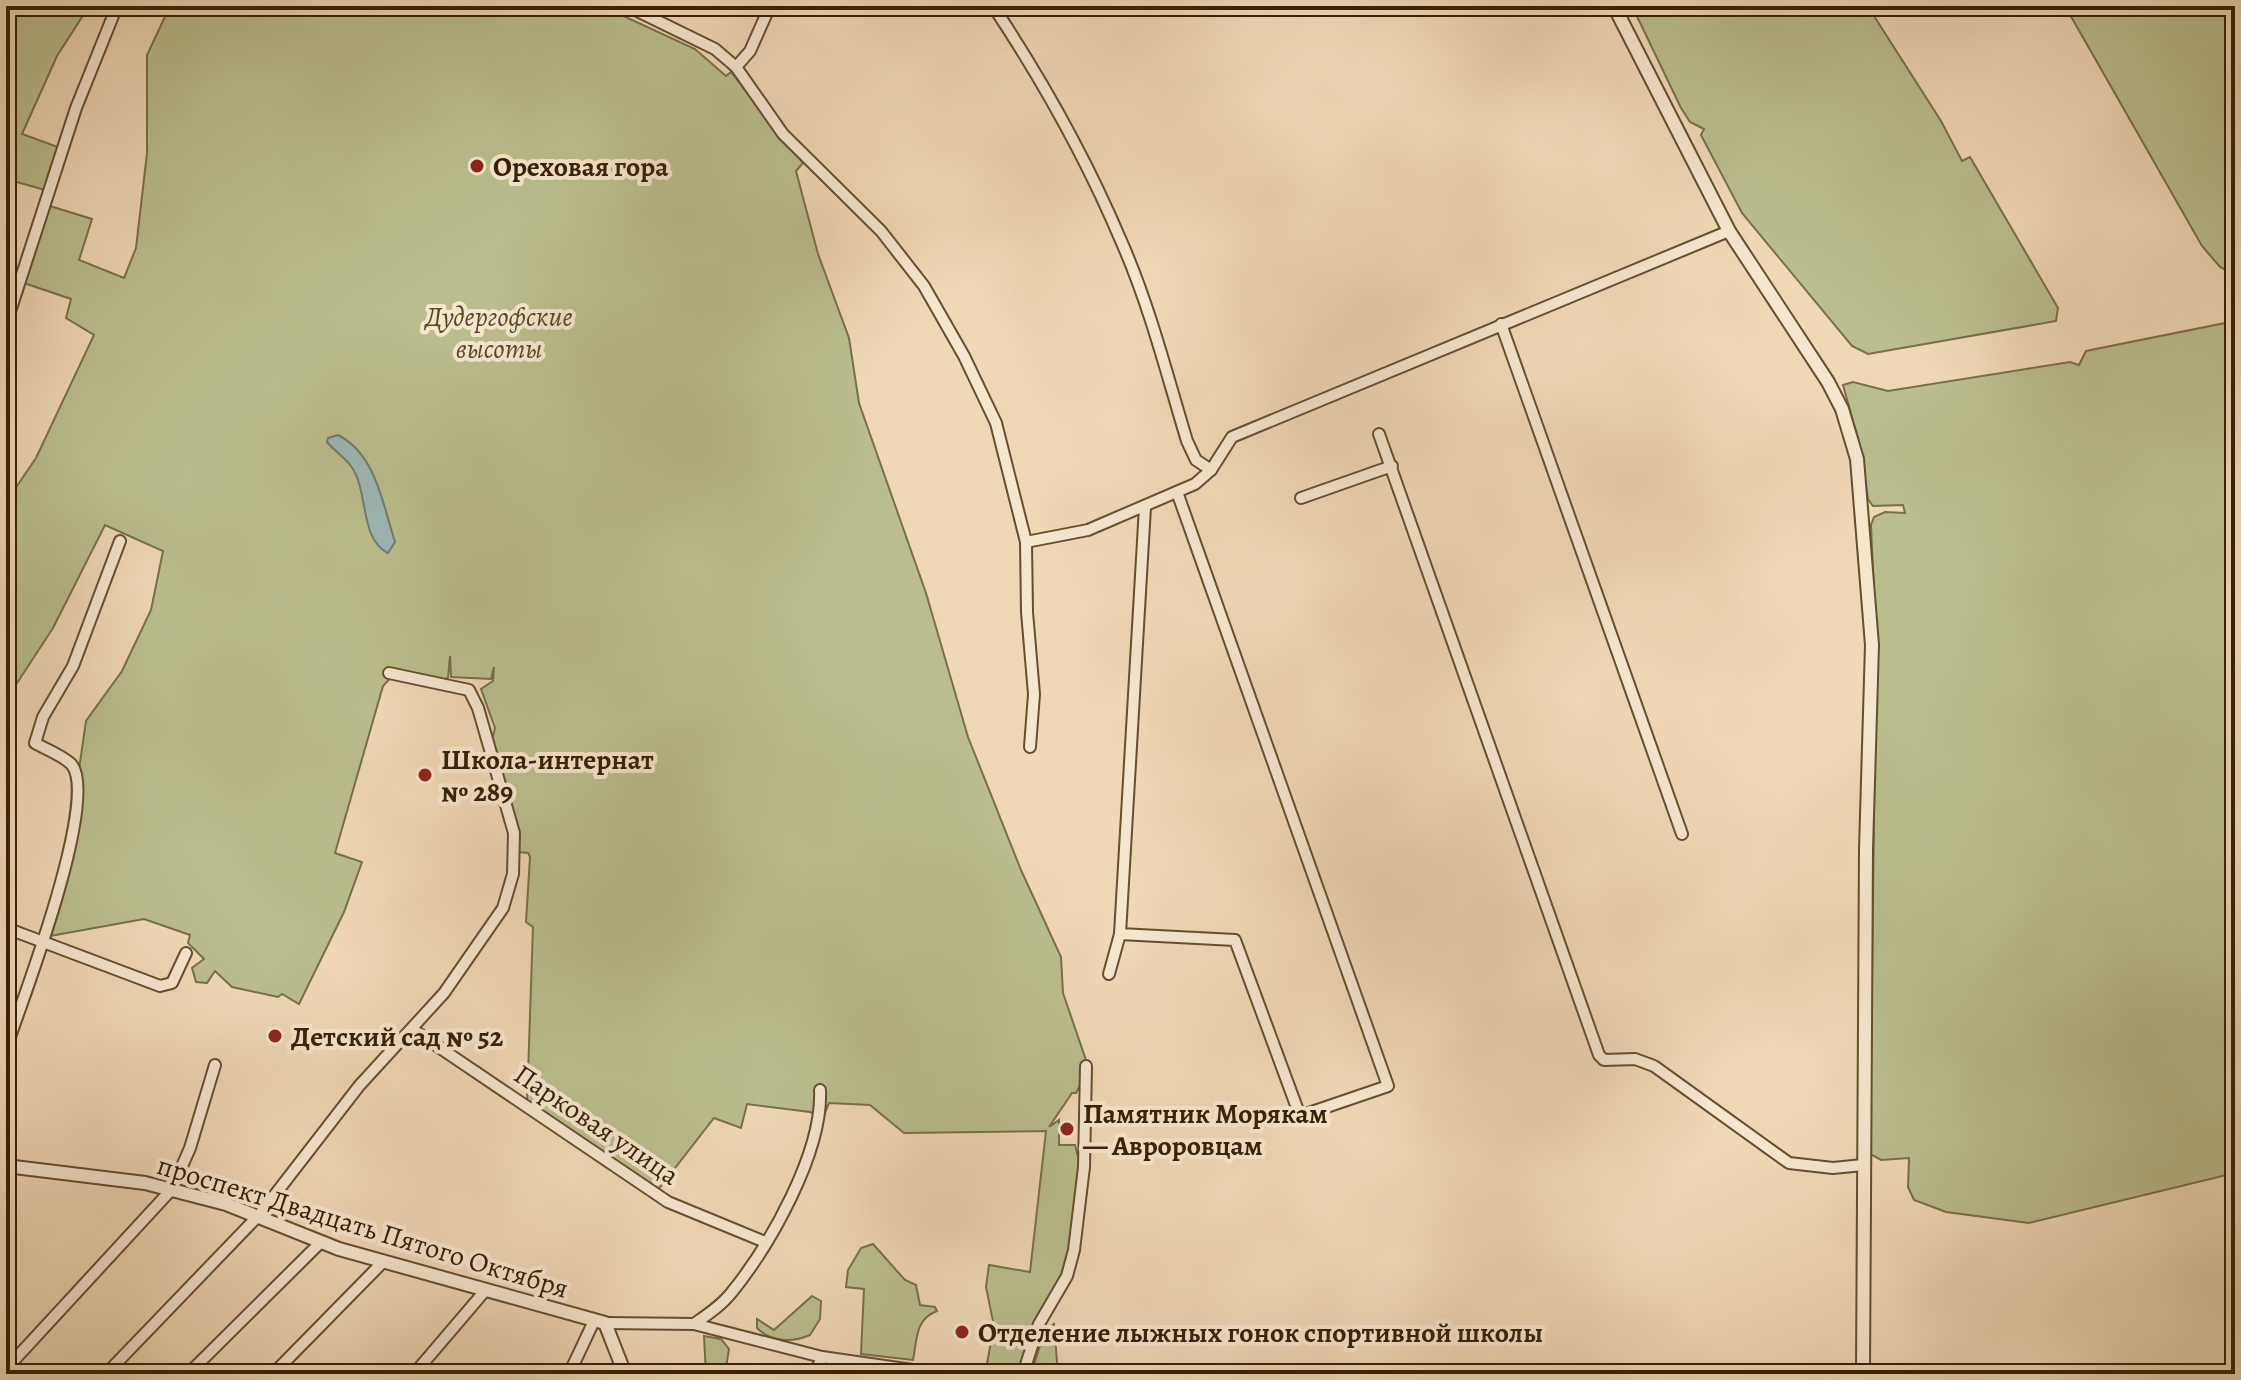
<svg xmlns="http://www.w3.org/2000/svg" width="2241" height="1380" font-family="Alegreya,serif">
<style>
.green{fill:#babe8c;stroke:#787048;stroke-width:2}
.water{fill:#9cb8b6;stroke:#737c6f;stroke-width:2}
.lines{fill:none;stroke-linecap:round;stroke-linejoin:round}
.minor-casing{stroke:#644f30;stroke-width:14}
.tertiary-casing{stroke:#644f30;stroke-width:16}
.minor{stroke:#f5e6ce;stroke-width:10}
.tertiary{stroke:#f5e6ce;stroke-width:12}
.poi-dot{fill:#8f2418;stroke:#f5e6ce;stroke-width:3}
.labels{text-anchor:middle;stroke-width:8;stroke-linejoin:round;paint-order:stroke}
.poi-label{font-size:28px;font-weight:bold;fill:#362104;stroke:#f5e6ce;text-anchor:start}
.park-label{font-size:28px;font-style:italic;fill:#574826;stroke:#f5e6ce}
.street-label{font-size:28px;fill:#362104;stroke:#f5e6ce}
</style>
<rect width="100%" height="100%" fill="#efd8b4"/>
<filter id="stains"><feTurbulence type="fractalNoise" baseFrequency=".0025" numOctaves="4"/><feColorMatrix values="0 0 0 0 .2 0 0 0 0 .09 0 0 0 0 .02 0 0 0 .5 -.17"/></filter>
<radialGradient id="worn" r=".72"><stop offset=".6" stop-color="#630" stop-opacity="0"/><stop offset="1" stop-color="#630" stop-opacity=".3"/></radialGradient>
<!-- green -->
<g class="green">
<path d="M 6,6 L 80,6 L 82,17 L 57,56 L 22,134 L 58,147 L 45,190 L 10,180 L 6,184 Z"/>
<path d="M 170,6 L 602,6 L 695,49 L 726,76 L 731,72 L 803,163 L 796,171 L 818,254 L 849,338 L 859,403 L 926,593 L 968,737 L 1021,870 L 1061,957 L 1063,993 L 1089,1069 L 1076,1093 L 1072,1093 L 1049,1127 L 1059,1120 L 1059,1145 L 1075,1145 L 1082,1172 L 1066,1275 L 1035,1320 L 1022,1366 L 1016,1374 L 985,1374 L 994,1326 L 986,1287 L 989,1265 L 1030,1272 L 1046,1131 L 904,1133 L 870,1105 L 829,1103 L 822,1120 L 810,1112 L 747,1104 L 741,1128 L 714,1118 L 658,1190 L 527,1103 L 533,927 L 526,922 L 530,857 L 528,853 L 519,852 L 485,734 L 493,736 L 495,728 L 481,689 L 493,681 L 494,667 L 491,679 L 451,677 L 450,656 L 448,678 L 438,681 L 397,671 L 383,686 L 335,853 L 362,862 L 344,912 L 299,1004 L 282,994 L 278,997 L 232,987 L 215,971 L 207,983 L 196,982 L 192,968 L 204,959 L 188,943 L 190,935 L 144,919 L 50,936 L 70,832 L 86,721 L 122,671 L 151,610 L 163,551 L 105,525 L 53,628 L 6,700 L 6,502 L 36,458 L 94,335 L 66,318 L 71,299 L 24,283 L 50,206 L 92,219 L 79,260 L 124,278 L 136,248 L 147,153 L 147,55 Z"/>
<path d="M 1632,6 L 1885,6 L 1874,16 L 1941,121 L 1962,161 L 1970,157 L 2058,308 L 2056,321 L 1868,354 L 1852,346 L 1742,213 L 1701,135 L 1704,129 L 1690,122 L 1681,108 Z"/>
<path d="M 2065,6 L 2235,6 L 2235,275 L 2220,267 L 2202,246 Z"/>
<path d="M 2235,321 L 2235,1173 L 2029,1223 L 1946,1212 L 1914,1200 L 1908,1187 L 1909,1158 L 1881,1160 L 1870,1154 L 1876,643 L 1871,525 L 1874,517 L 1885,512 L 1905,513 L 1903,505 L 1873,506 L 1868,499 L 1860,446 L 1843,385 L 1853,382 L 1888,391 L 2070,362 L 2079,365 L 2086,351 Z"/>
<path d="M 873,1244 L 905,1280 L 916,1285 L 920,1305 L 935,1307 L 937,1311 C 915,1319 917,1340 913,1360 L 861,1354 L 864,1289 L 846,1287 L 848,1270 L 861,1248 Z"/>
<path d="M 812,1296 L 821,1301 L 820,1319 L 810,1335 C 792,1343 771,1342 757,1328 L 757,1319 L 774,1330 Z"/>
<path d="M 1054,1324 L 1058,1374 L 1031,1374 L 1045,1330 Z"/>
<path d="M 704,1336 L 721,1339 L 729,1349 L 725,1374 L 706,1374 Z"/>
</g>
<!-- water -->
<path class="water" d="M 338,435 C 376,454 383,505 395,542 L 388,553 C 362,541 367,498 356,475 C 350,460 337,454 327,442 L 328,438 Z"/>
<g class="lines">
<!-- minor casing -->
<g class="minor-casing">
<g id="minor">
<path d="M 627,6 L 715,49 L 736,67 L 783,134 L 881,231 L 924,286 L 964,356 L 996,423 L 1026,542 L 1027,612 L 1034,694 L 1030,747"/>
<path d="M 993,6 C 1043,81 1087,160 1122,243 C 1150,307 1167,375 1187,441 L 1196,460 L 1211,470"/>
<path d="M 736,67 L 750,51 L 770,6"/>
<path d="M 6,324 L 76,108 L 117,6"/>
<path d="M 1501,324 L 1682,834"/>
<path d="M 1379,434 L 1599,1055 L 1604,1060 L 1635,1059 L 1654,1066 L 1789,1163 L 1833,1168 L 1863,1165"/>
<path d="M 1301,498 L 1392,466"/>
<path d="M 1145,507 L 1120,934 L 1235,940 L 1300,1116 L 1388,1086 L 1177,492"/>
<path d="M 1026,542 L 1088,530 L 1195,484 L 1211,470 L 1232,437 L 1729,231"/>
<path d="M 6,928 L 160,986 L 172,983 L 186,953"/>
<path d="M 1109,974 L 1120,934"/>
<path d="M 412,1029 L 668,1202 L 765,1242"/>
<path d="M 6,1048 C 22,1002 99,801 72,765 C 64,756 45,749 35,743 L 43,717 L 73,666 L 120,541"/>
<path d="M 605,1323 L 694,1324 L 822,1357 L 940,1374"/>
<path d="M 694,1324 C 707,1315 722,1305 732,1292 C 770,1245 823,1152 820,1090"/>
<path d="M 6,1369 L 172,1189 L 190,1148 L 215,1065"/>
<path d="M 106,1374 L 260,1214 L 359,1086 L 444,993 L 503,908 L 513,874 L 514,833 L 478,708 L 469,690 L 389,673"/>
<path d="M 188,1374 L 321,1242"/>
<path d="M 273,1374 L 382,1263"/>
<path d="M 414,1374 L 484,1292"/>
<path d="M 569,1374 L 594,1321"/>
<path d="M 815,1374 L 822,1357"/>
<path d="M 1023,1374 L 1039,1324 L 1067,1276 L 1074,1250 L 1084,1167 L 1086,1066"/>
</g>
</g>
<!-- tertiary casing -->
<g class="tertiary-casing">
<g id="tertiary">
<path d="M 1614,6 L 1729,231 L 1828,382 L 1842,409 L 1857,459 L 1872,645 L 1866,849 L 1863,1374"/>
<path d="M 6,1166 L 145,1183 L 226,1204 L 339,1249 L 605,1323 L 625,1374"/>
</g>
</g>
<!-- minor -->
<use href="#minor" class="minor"/>
<!-- tertiary -->
<use href="#tertiary" class="tertiary"/>
</g>
<!-- markers -->
<g class="poi-dot">
<circle cx="477" cy="166" r="8"/>
<circle cx="425" cy="775" r="8"/>
<circle cx="275" cy="1036" r="8"/>
<circle cx="1067" cy="1129" r="8"/>
<circle cx="962" cy="1332" r="8"/>
</g>
<g class="labels">
<!-- poi labels -->
<g class="poi-label">
<text x="493" y="176">Ореховая гора</text>
<text x="441" y="769">Школа-интернат<tspan x="441" dy="32">№ 289</tspan></text>
<text x="291" y="1046">Детский сад № 52</text>
<text x="1083" y="1123">Памятник Морякам<tspan x="1083" dy="32">— Авроровцам</tspan></text>
<text x="978" y="1342">Отделение лыжных гонок спортивной школы</text>
</g>
<!-- park labels -->
<g class="park-label">
<text x="499" y="326">Дудергофские<tspan x="499" dy="32">высоты</tspan></text>
</g>
<!-- street labels -->
<g class="street-label">
<text transform="translate(597 1124) rotate(34)" y="10">Парковая улица</text>
<text transform="translate(363 1226) rotate(17)" y="10">проспект Двадцать Пятого Октября</text>
</g>
</g>
<!-- margin -->
<rect width="2241" height="1380" fill="none" stroke="#efd8b4" stroke-width="32"/>
<rect x="8" y="8" width="2225" height="1364" fill="none" stroke="#362104" stroke-width="4"/>
<rect x="16" y="16" width="2209" height="1348" fill="none" stroke="#362104" stroke-width="2"/>
<rect width="100%" height="100%" filter="url(#stains)"/>
<rect width="100%" height="100%" fill="url(#worn)"/>
</svg>
